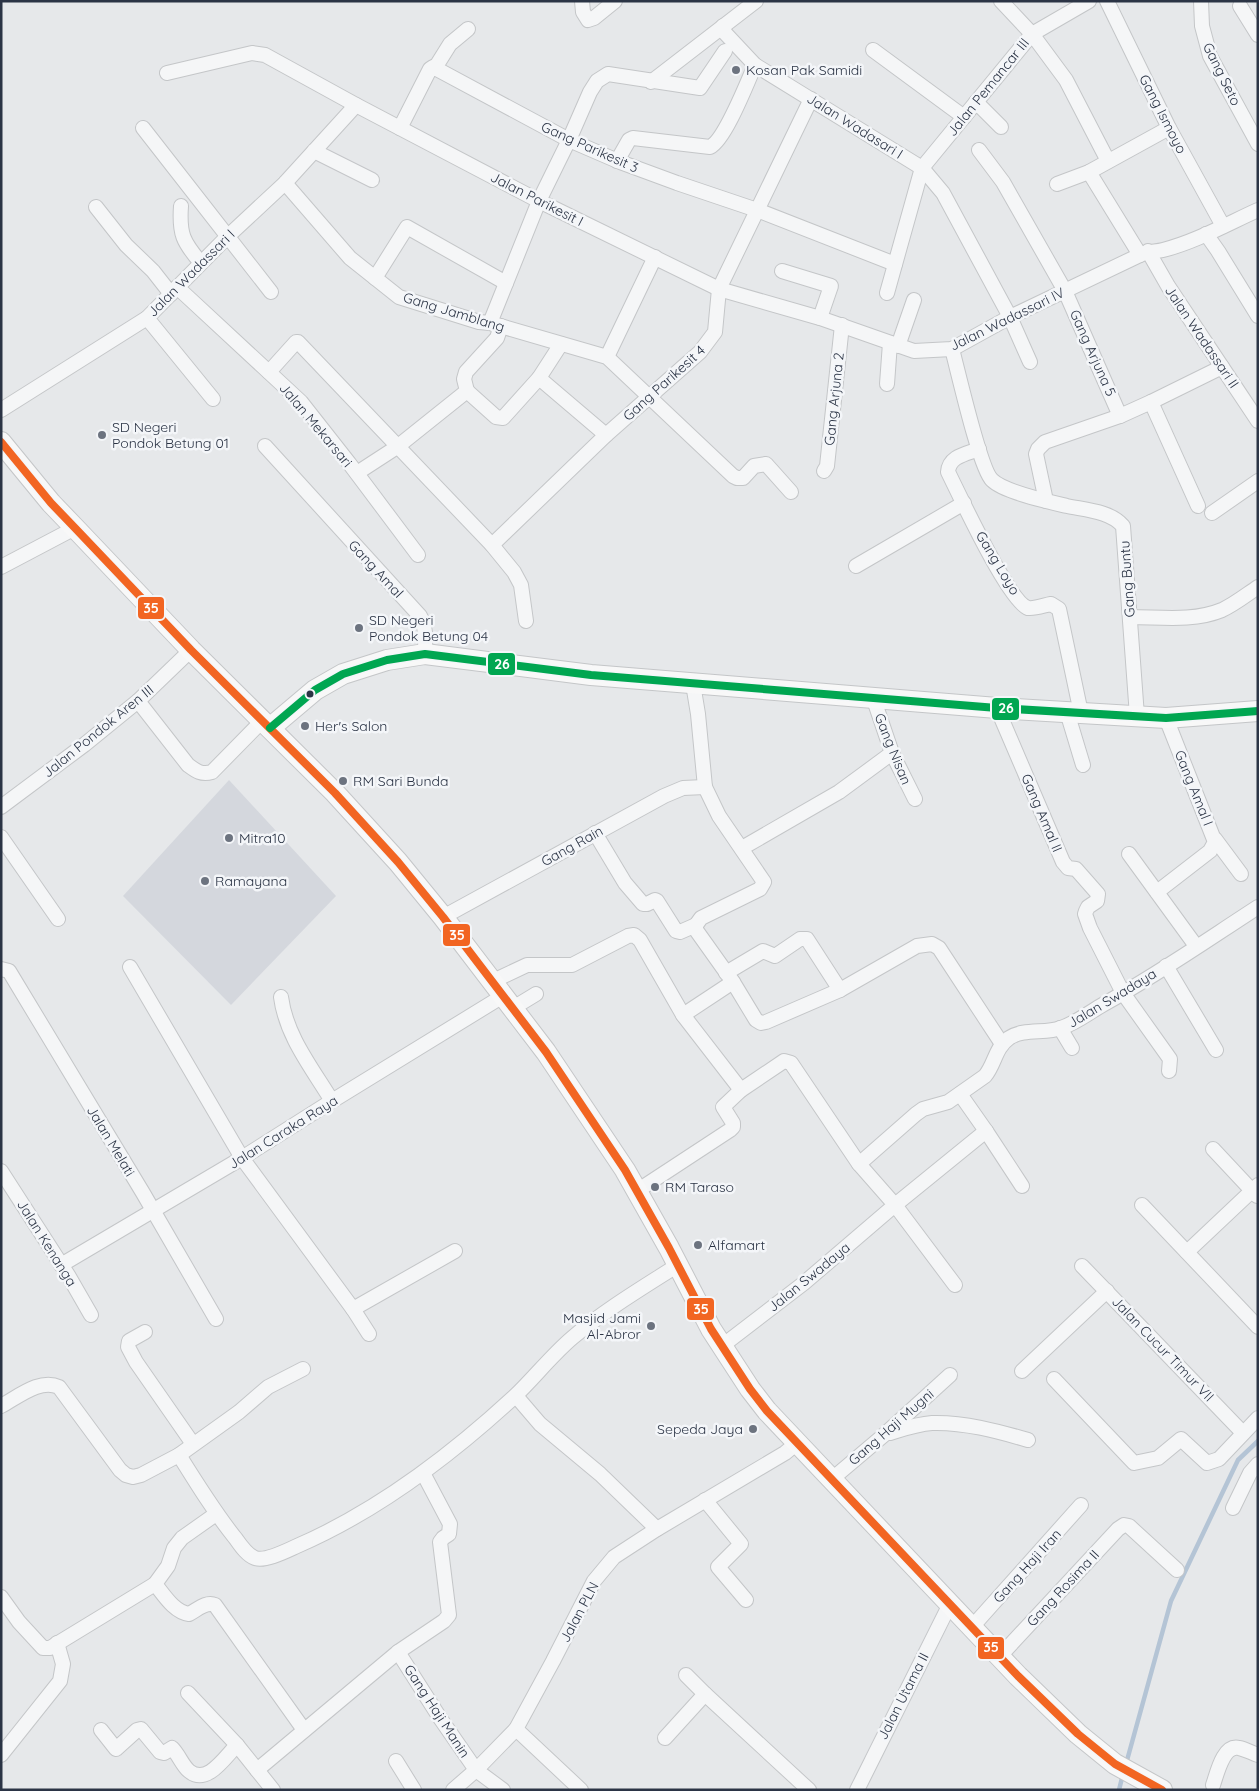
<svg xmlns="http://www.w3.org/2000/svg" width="1259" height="1791" font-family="Quicksand,sans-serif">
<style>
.built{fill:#d4d7dd}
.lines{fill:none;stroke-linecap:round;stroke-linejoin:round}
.stream{stroke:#b4c4d5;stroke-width:4.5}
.minor-casing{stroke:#c4c6c8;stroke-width:16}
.secondary-casing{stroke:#c4c6c8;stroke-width:22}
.minor{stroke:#f5f6f7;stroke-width:14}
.secondary{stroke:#f8f8f8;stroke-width:20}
.bus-1-casing{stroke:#f4f6f9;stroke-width:11}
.bus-2-casing{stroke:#f4f6f9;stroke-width:11}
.bus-1{stroke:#f26522;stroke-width:8}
.bus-2{stroke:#00a651;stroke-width:8}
.poi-dot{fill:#6c737f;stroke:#f4f6f9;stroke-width:2}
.bus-dot{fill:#2b3445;stroke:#f4f6f9;stroke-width:2}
.labels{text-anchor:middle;stroke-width:5;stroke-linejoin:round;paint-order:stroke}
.poi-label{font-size:14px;fill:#2b3445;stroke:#f4f6f9;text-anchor:start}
.street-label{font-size:14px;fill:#2b3445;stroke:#f4f6f9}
.line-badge{stroke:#f4f6f9;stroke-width:2}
.badge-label{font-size:14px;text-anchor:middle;font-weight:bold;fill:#fff}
</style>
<rect width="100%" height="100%" fill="#e6e8ea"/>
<!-- built -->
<path class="built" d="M 229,780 L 336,896 L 231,1005 L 123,896 Z"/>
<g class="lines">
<!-- stream -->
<g class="stream">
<path d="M 1126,1764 L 1171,1601 L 1238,1460 L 1258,1441"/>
<path d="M 1119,1790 L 1123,1774"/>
</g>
<!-- minor casing -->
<g class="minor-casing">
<g id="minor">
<path d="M 582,1 L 583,12 L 588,20 L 594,18 L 615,1"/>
<path d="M 1001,1 L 1032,34 L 1066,80 L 1108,161"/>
<path d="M 1107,1 L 1169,128 L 1223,226"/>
<path d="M 1201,1 L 1202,26 L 1210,56 L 1258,144"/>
<path d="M 1240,6 L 1258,35"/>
<path d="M 723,26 L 725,33 L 755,65 L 922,168 L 943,193 L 1010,317 L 1030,362"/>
<path d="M 873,50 L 964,117"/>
<path d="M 435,68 L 450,44 L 468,29"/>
<path d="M 167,73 L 252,53 L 265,55 L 356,105 L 539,201 L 719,289 L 820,318 L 914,351 L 952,349 L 1010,317 L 1140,255 C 1148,251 1155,252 1163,250 C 1195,242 1227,224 1258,210"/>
<path d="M 651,82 L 756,1"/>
<path d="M 976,102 L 1001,127"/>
<path d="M 143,128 L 271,292"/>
<path d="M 400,128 L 430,69 L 433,67 L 569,140 L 620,162 L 677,183 L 757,210 L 895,264"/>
<path d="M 979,150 L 1003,182 L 1065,291 L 1120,416"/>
<path d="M 314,151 L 372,180"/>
<path d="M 617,161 L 629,140 L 633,138 L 710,147 C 725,140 747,83 755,65"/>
<path d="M 1089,172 L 1140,255"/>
<path d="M 285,183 L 350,258 L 399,297 L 479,322 L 490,323 L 607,357 L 733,476 L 737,478 L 743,478 L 754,466 L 766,464 L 791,492"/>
<path d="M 1057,184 L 1089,172 L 1169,128"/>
<path d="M 181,206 C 179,234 183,242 201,263"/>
<path d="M 96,207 L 126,245 L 153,271 L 171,294"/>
<path d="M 1206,234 L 1218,251 L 1258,316"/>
<path d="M 1148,251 L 1168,286 L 1258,421"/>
<path d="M 782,271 L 831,286 L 820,318"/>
<path d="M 375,278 L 407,227 L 506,283"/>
<path d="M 177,287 L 301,402 L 349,463 L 418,555"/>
<path d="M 887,293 L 922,168 L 1032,34 L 1089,1"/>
<path d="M 147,318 L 213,399"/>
<path d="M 490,323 L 539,201 L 569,140 L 590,92 L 597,81 L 608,74 L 700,88 L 725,51"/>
<path d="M 898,346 L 914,300"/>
<path d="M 952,349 C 958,371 980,469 992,480 C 1004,492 1050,502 1067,506 C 1086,510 1110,511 1123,526 L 1137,716"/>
<path d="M 607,357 L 655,257"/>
<path d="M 269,372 L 296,342 L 298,342 L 492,545 L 514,572 L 521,585 L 526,621"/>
<path d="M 539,378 L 606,435"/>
<path d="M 887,384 L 890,343"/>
<path d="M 467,391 L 496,417 L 503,418 L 539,378 L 561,344"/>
<path d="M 1151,402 L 1222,367"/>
<path d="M 1,410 L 147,318 L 227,237 L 285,183 L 356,105"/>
<path d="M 265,446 L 420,616 C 427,628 425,641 425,654"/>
<path d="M 979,449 C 966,454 949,456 948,472 C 959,494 1009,602 1028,608 C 1035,609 1045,605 1051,604 L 1059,609 L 1081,713"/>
<path d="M 824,471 L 827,466 L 842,325"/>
<path d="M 357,473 L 397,447 L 467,391 L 464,379 L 466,372 L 497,338 L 501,326"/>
<path d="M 1046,501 L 1036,454 L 1038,449 L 1045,442 L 1120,416 L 1151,402 L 1198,506"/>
<path d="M 1212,513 L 1258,481"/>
<path d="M 492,545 L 606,435 L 700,352 L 715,332 L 719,289 L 811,99"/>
<path d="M 856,566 L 964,503"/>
<path d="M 1,567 L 75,528"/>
<path d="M 1130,617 C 1160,617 1193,622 1222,610 C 1235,604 1246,595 1258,587"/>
<path d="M 693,684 L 698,714 L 705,787 L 719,816 L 764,882 L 760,889 L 701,918 L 696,925 L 696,930 L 733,982 L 683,1015 L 741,1090 L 784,1061 L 791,1063 L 859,1164"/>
<path d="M 873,697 L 892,753 L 915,799"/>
<path d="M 138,701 L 188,765 C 196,771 201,775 212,772 L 263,720"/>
<path d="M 997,708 L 1063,862 L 1068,868 L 1076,869 L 1098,894 L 1097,901 L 1088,907 L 1086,911 L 1085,914 L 1090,928 L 1123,993 L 1170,1059 L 1169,1071"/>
<path d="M 1067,712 L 1083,765"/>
<path d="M 1,807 L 84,745 L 138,701 L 191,650"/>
<path d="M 595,833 L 625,883 L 643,904 L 647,904 L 655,900 L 657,901 L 676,931 L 680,932 L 696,925"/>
<path d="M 1,837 L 58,919"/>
<path d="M 1215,839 L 1241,874"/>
<path d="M 742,848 L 839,792 L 892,753"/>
<path d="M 1129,854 L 1196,946"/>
<path d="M 1157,892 L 1210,851 L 1215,842 L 1166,718"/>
<path d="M 443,917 L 664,796 L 683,788 L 705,787"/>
<path d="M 1166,966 L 1216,1050"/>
<path d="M 130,967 L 242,1158 L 353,1309"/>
<path d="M 1,969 L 9,971 L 143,1193 L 216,1319"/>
<path d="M 726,973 L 763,951 L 775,956 L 800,939 L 807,939 L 840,990"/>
<path d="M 493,981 L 527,965 L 572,965 L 628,936 L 634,935 L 640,940 L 683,1015"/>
<path d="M 733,982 L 756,1020 L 761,1023 L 766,1022 L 840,990 L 917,946 L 932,944 L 939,948 L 1002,1044"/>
<path d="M 281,997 C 286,1036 312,1068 332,1101"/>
<path d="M 513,1008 L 536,994"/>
<path d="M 1060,1028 L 1072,1048"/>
<path d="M 960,1094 L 986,1131 L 1022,1186"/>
<path d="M 1213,1149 L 1257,1196"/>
<path d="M 1,1171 L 68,1275 L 91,1315"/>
<path d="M 637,1191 L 730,1130 L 733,1127 L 733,1123 L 723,1107 L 741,1090"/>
<path d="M 1142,1205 L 1258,1327"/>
<path d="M 1187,1252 L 1258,1185"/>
<path d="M 61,1265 L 242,1158 L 332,1101 L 503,996"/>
<path d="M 1082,1266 L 1243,1433"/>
<path d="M 955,1285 L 895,1205 L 986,1131"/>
<path d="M 145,1332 L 129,1341 L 128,1347 L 136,1362 L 193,1444"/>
<path d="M 369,1334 L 353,1309 L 455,1251"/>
<path d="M 722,1346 L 804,1283 L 895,1205 L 859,1164 L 916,1114 L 923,1109 L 948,1102 L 985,1076 C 995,1064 995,1048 1009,1038 C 1024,1028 1045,1034 1061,1028 C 1076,1023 1090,1012 1104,1004 C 1157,975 1207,940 1258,907"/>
<path d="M 1022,1371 L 1107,1291"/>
<path d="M 1054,1379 L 1134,1463 L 1158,1458 L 1181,1439 L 1207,1463 L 1219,1459 L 1258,1418"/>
<path d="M 516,1396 L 540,1424 L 600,1474 L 657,1529"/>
<path d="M 1,1406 C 18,1397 40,1378 59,1387 L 120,1470 L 126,1475 L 133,1477 L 141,1475 L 179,1455 L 239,1412 L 268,1387 L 303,1369"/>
<path d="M 890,1433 C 903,1429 917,1424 932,1423 C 964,1422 997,1431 1028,1440"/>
<path d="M 179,1455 C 197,1484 215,1513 236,1539 C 241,1546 247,1555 255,1558 C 265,1562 288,1550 297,1546 C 378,1511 450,1456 514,1397 C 534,1378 551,1356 572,1338 C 605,1310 642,1288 678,1265"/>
<path d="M 832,1479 L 884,1435 L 950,1375"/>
<path d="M 705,1500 L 741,1544 L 718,1567 L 746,1600"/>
<path d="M 1233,1508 L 1250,1473 L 1258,1464"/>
<path d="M 155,1584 C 164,1595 174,1612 189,1614 C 197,1610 206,1601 215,1605 L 304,1730"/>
<path d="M 1,1597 L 19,1622 L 43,1648 L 50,1648 L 155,1584 L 168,1566 L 174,1548 L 182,1538 L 216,1514"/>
<path d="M 972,1627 L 1081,1505"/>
<path d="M 398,1652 L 440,1718 L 476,1770 L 503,1790"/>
<path d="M 1000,1656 L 1118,1529 L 1124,1525 L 1129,1526 L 1177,1570"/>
<path d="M 686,1675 L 705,1694 L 809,1790"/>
<path d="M 188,1693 L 237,1745 L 273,1790"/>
<path d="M 516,1729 L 581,1790"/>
<path d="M 101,1730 L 116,1749 L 137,1730 L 141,1729 L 160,1752 L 164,1753 L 172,1748 C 179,1755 182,1765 189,1771 C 207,1786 225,1757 237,1745"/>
<path d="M 665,1738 L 705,1694"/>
<path d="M 1,1755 L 60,1681 L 63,1664 L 57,1643"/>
<path d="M 396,1761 L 414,1790"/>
<path d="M 257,1770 L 398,1652 L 444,1621 L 449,1615 L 440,1542 L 443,1538 L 449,1534 L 450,1524 L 423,1473"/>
<path d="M 1213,1785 C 1217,1774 1223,1744 1239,1748 C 1245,1749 1252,1753 1258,1755"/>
<path d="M 453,1790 L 476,1770 L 516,1729 L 553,1661 L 594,1581 L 614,1557 L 657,1529 L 785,1453 L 797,1443"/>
<path d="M 857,1790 L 950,1604"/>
</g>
</g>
<!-- secondary casing -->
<g class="secondary-casing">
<g id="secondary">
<path d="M 1,442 L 51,503 L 75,528 L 191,650 L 335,793 L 398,862 L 443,917 L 546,1052 L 625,1170 L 669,1248 L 711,1329 L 750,1389 L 767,1411 L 1018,1676 L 1078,1734 L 1115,1764 L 1162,1790"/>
<path d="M 270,728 L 315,690 L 343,674 L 387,660 L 425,654 L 591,675 L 997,708 L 1166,718 L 1258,711"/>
</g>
</g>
<!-- minor -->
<use href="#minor" class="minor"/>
<!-- secondary -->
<use href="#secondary" class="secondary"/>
<!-- bus-1 casing -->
<g class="bus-1-casing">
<path id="bus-1" d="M 1,442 L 51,503 L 75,528 L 191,650 L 335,793 L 398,862 L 443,917 L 546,1052 L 625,1170 L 669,1248 L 711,1329 L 750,1389 L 767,1411 L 1018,1676 L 1078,1734 L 1115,1764 L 1162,1790"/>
</g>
<!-- bus-2 casing -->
<g class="bus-2-casing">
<path id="bus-2" d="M 270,728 L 315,690 L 343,674 L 387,660 L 425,654 L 591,675 L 997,708 L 1166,718 L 1258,711"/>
</g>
<!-- bus-1 -->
<use href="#bus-1" class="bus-1"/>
<!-- bus-2 -->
<use href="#bus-2" class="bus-2"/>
</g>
<!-- markers -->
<g class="poi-dot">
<circle cx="736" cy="70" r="5"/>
<circle cx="102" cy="435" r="5"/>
<circle cx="359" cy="628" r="5"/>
<circle cx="305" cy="726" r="5"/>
<circle cx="343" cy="781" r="5"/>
<circle cx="229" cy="838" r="5"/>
<circle cx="205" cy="881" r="5"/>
<circle cx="655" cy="1187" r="5"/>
<circle cx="698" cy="1245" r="5"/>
<circle cx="651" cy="1326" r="5"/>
<circle cx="753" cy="1429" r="5"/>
</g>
<circle class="bus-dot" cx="310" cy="694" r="4.5"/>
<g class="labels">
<!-- poi labels -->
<g class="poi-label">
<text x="746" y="75">Kosan Pak Samidi</text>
<text x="112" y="432">SD Negeri<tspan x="112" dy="16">Pondok Betung 01</tspan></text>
<text x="369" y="625">SD Negeri<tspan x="369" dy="16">Pondok Betung 04</tspan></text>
<text x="315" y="731">Her's Salon</text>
<text x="353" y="786">RM Sari Bunda</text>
<text x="239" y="843">Mitra10</text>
<text x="215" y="886">Ramayana</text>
<text x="665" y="1192">RM Taraso</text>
<text x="708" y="1250">Alfamart</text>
<text x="641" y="1323" text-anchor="end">Masjid Jami<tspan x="641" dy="16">Al-Abror</tspan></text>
<text x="743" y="1434" text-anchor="end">Sepeda Jaya</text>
</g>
<!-- street labels -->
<g class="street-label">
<text transform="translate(1222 74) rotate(64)" y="5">Gang Seto</text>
<text transform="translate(988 87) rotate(-51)" y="5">Jalan Pemancar III</text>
<text transform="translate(1163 114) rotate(63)" y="5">Gang Ismoyo</text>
<text transform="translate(855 126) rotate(32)" y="5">Jalan Wadasari I</text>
<text transform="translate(590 147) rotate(24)" y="5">Gang Parikesit 3</text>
<text transform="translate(537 199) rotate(27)" y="5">Jalan Parikesit I</text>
<text transform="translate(191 273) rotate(-45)" y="5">Jalan Wadassari I</text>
<text transform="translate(454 312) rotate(17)" y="5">Gang Jamblang</text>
<text transform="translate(1007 319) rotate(-26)" y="5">Jalan Wadassari IV</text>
<text transform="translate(1202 337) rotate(56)" y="5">Jalan Wadassari II</text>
<text transform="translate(1093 353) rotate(66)" y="5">Gang Arjuna 5</text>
<text transform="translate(664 383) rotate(-42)" y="5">Gang Parikesit 4</text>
<text transform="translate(834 399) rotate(-84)" y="5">Gang Arjuna 2</text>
<text transform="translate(316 425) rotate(50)" y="5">Jalan Mekarsari</text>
<text transform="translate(998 563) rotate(59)" y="5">Gang Loyo</text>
<text transform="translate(376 569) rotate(47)" y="5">Gang Amal</text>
<text transform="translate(1127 579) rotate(-94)" y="5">Gang Buntu</text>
<text transform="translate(98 731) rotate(-39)" y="5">Jalan Pondok Aren III</text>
<text transform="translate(893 749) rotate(68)" y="5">Gang Nisan</text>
<text transform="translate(1194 788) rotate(68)" y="5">Gang Amal I</text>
<text transform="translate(1042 813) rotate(67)" y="5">Gang Amal II</text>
<text transform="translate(572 846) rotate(-29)" y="5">Gang Rain</text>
<text transform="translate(1112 998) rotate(-31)" y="5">Jalan Swadaya</text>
<text transform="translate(283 1132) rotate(-32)" y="5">Jalan Caraka Raya</text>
<text transform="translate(111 1141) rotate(59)" y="5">Jalan Melati</text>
<text transform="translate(47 1243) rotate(58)" y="5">Jalan Kenanga</text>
<text transform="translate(809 1277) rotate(-39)" y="5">Jalan Swadaya</text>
<text transform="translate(1163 1349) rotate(46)" y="5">Jalan Cucur Timur VII</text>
<text transform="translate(891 1427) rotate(-41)" y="5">Gang Haji Mugni</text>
<text transform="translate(1027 1566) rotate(-48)" y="5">Gang Haji Iran</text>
<text transform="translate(1063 1588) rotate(-47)" y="5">Gang Rosima II</text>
<text transform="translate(579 1612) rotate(-62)" y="5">Jalan PLN</text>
<text transform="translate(903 1696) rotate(-63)" y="5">Jalan Utama II</text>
<text transform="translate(437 1711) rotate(57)" y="5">Gang Haji Manin</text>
</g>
</g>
<g class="line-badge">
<rect x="137" y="596" width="28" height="24" rx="5" fill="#f26522"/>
<rect x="487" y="652" width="29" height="24" rx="5" fill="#00a651"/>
<rect x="991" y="697" width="29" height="24" rx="5" fill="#00a651"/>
<rect x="442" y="923" width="29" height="24" rx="5" fill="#f26522"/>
<rect x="686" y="1297" width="29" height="24" rx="5" fill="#f26522"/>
<rect x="977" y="1636" width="28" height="24" rx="5" fill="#f26522"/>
</g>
<g class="badge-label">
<text x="151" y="613">35</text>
<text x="502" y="669">26</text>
<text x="1006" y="713">26</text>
<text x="457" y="940">35</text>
<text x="701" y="1314">35</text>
<text x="991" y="1652">35</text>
</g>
<!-- border -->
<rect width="1259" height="1791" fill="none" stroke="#2b3445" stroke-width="5"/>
</svg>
